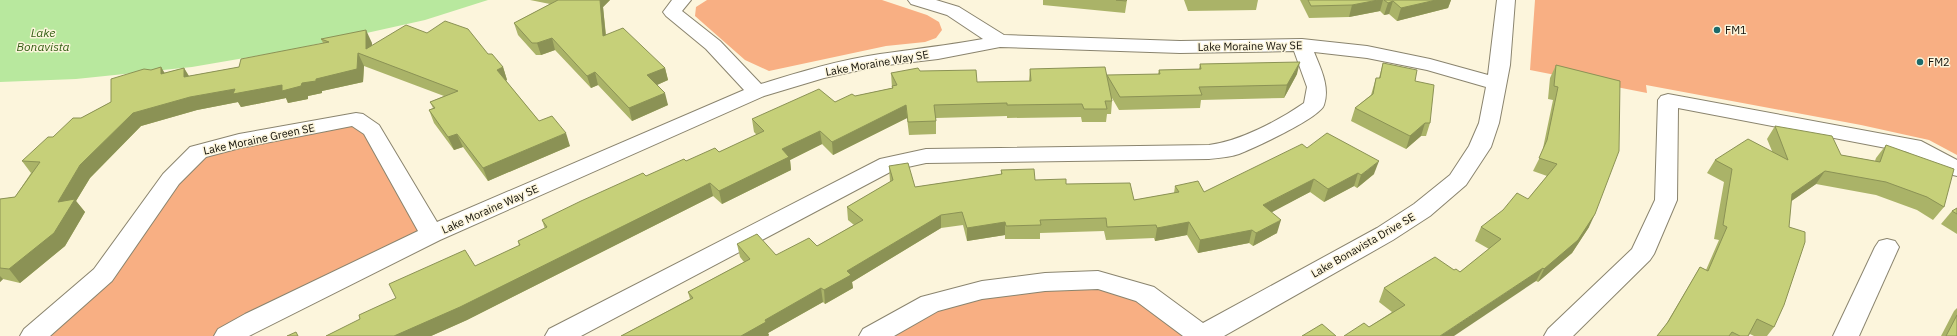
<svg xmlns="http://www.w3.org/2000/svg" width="1957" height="336" font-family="'IBM Plex Sans',sans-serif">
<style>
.green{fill:#f8af83}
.water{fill:#b8e89e}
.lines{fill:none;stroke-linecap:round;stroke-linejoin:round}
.minor-casing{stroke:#8a846e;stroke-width:2}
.minor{fill:#fff;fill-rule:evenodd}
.wall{fill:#aab368}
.shaded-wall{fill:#8b9255}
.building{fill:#c6d079;stroke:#8b9255}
.poi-dot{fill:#1d6a6b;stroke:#fcf5dc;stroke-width:1.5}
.labels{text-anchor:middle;stroke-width:3;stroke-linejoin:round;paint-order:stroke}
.poi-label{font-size:11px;fill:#121008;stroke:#fcf5dc;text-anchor:start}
.street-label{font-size:11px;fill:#121008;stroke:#fcf5dc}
.water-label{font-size:12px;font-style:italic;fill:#345e14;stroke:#fcf5dc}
</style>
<rect width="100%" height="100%" fill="#fcf5dc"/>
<!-- green -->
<g class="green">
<path d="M 707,0 L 882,0 L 927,15 L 939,22 L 942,30 L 936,38 L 925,42 L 886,46 L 769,71 L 745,60 L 695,16 L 696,7 Z"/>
<path d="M 1535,0 L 1957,0 L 1957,155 L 1929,140 L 1861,125 L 1646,85 L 1647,93 L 1530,70 Z"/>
<path d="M 356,119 L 432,234 L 227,336 L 33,336 L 103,275 L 198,152 Z"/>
<path d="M 1098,280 L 1201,336 L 872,336 L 930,304 Z"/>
</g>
<!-- water -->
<path class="water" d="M 0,0 L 488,0 L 425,20 L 290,50 L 192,67 L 76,79 L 0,82 Z"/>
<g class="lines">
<!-- minor casing -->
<g class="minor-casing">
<g id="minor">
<path d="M 672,0 L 691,0 L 682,11 L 720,41 L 761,84 C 800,72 839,60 880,54 C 915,49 949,45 983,39 L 947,15 L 911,4 L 908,0 L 936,0 L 959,7 L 1004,35 L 1180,41 L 1302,39 L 1367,46 L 1430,59 L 1488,75 L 1497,0 L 1515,0 L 1510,65 L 1499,123 L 1491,147 L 1466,185 L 1430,216 L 1393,240 L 1224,336 L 1183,336 L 1136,301 L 1098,289 L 1045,291 L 982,299 L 938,311 L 894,336 L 859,336 L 863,329 L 921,297 L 982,281 L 1045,273 L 1098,271 L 1154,287 L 1203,323 L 1377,228 L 1414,204 L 1450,175 L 1469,146 L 1479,123 L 1486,87 L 1427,70 L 1367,58 L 1314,52 C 1321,69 1330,87 1324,105 C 1320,118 1254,148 1239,154 C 1230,157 1219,158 1209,159 L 926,163 L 894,170 L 581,336 L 545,336 L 549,329 L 880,159 L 926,149 L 1209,145 C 1240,141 1278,121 1304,103 L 1307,87 L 1294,51 L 1180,53 L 1000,47 L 938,59 L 879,66 L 824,78 L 764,96 L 440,240 L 249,336 L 214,336 L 218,329 L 245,314 L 418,231 L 364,134 L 352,126 L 240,148 L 206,157 L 179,184 L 112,281 L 50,336 L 20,336 L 24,329 L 94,269 L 163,174 L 190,147 L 239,134 L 356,113 L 363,114 L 379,125 L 437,222 L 744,90 L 706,49 L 666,16 L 663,12 Z"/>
<path d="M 1668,94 L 1921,141 L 1957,160 L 1957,176 L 1949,174 L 1907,152 L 1678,108 L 1677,200 L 1654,254 L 1650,260 L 1573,336 L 1544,336 L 1548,329 L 1632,249 L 1655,200 L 1658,100 L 1661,96 Z"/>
<path d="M 1887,239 L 1895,241 L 1899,247 L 1859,336 L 1833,336 L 1875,247 L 1879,241 Z"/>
</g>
</g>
<!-- minor -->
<use href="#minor" class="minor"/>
</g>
<!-- wall -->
<g class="wall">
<path d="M 530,0 L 610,0 L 603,7 L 606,35 L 665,68 L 668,80 L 657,85 L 668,105 L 632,121 L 598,85 L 591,88 L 555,50 L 541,55 L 536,55 L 518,35 L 514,23 L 550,4 Z"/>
<path d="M 1043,0 L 1127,0 L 1125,13 L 1043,5 Z"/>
<path d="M 1184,0 L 1258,0 L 1256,10 L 1188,11 Z"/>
<path d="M 1300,0 L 1451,0 L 1448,8 L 1397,21 L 1389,14 L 1384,15 L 1380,11 L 1349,17 L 1309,18 Z"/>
<path d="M 321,39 L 372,43 L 372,46 L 488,54 L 503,67 L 507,80 L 506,81 L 539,121 L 570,146 L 488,181 L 463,147 L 454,150 L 434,123 L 429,110 L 433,108 L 430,102 L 444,96 L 364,66 L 363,82 L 322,91 L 322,93 L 308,96 L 308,99 L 288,103 L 286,98 L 241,107 L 238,102 L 197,110 L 141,126 L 90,178 L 76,201 L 85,212 L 65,246 L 20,283 L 3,279 L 0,282 L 0,199 L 15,197 L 31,173 L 22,161 L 53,137 L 81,118 L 111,102 L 151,70 L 161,67 L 164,73 L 184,68 L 189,76 L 239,67 L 323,43 Z"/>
<path d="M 1383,63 L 1415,81 L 1430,123 L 1426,136 L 1421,136 L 1406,149 L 1351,121 L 1355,108 L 1371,95 L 1376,78 L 1379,78 Z"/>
<path d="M 1200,64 L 1297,74 L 1284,98 L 1201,100 L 1200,108 L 1119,110 L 1112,98 L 1112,101 L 1111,114 L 1107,114 L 1106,122 L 1082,122 L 1081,117 L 1007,118 L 1007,116 L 936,118 L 936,134 L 909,135 L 907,118 L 833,155 L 822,144 L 790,160 L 791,170 L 722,204 L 713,196 L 467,320 L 431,336 L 326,336 L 519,246 L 518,241 L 545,229 L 542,220 L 646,176 L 686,161 L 719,152 L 757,135 L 754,132 L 752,119 L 835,102 L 855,96 L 892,88 L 891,73 L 920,71 L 977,82 L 1029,81 L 1030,69 L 1107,76 L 1158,74 L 1159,70 L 1199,69 Z"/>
<path d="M 1556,65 L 1589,227 L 1572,253 L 1538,282 L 1536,281 L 1369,327 L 1392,312 L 1379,302 L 1384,288 L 1454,270 L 1460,272 L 1489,249 L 1475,241 L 1481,227 L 1528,199 L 1547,176 L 1533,171 L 1542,153 L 1553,100 L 1548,99 L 1550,78 Z"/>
<path d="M 1775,126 L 1841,155 L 1875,161 L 1876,158 L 1886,145 L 1944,207 L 1933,220 L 1917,210 L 1876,195 L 1816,184 L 1791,201 L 1774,327 L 1767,336 L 1754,336 L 1750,334 L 1748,336 L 1657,336 L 1665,326 L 1700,267 L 1706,270 L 1719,240 L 1714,239 L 1724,182 L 1707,173 L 1715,160 L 1772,151 L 1767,139 Z"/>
<path d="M 1307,148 L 1374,174 L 1357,188 L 1354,186 L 1324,202 L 1310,192 L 1271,212 L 1277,233 L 1253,246 L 1249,243 L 1198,253 L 1187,235 L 1155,241 L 1154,238 L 1106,240 L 1104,231 L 1040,233 L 1040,239 L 1005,239 L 1005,235 L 967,241 L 963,225 L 941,228 L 852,282 L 853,288 L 825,304 L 823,302 L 768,333 L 769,335 L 768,336 L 621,336 L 690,299 L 688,292 L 744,262 L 740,257 L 737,244 L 776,255 L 817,246 L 854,225 L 848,220 L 847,207 L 890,182 L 889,166 L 915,187 L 1001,174 L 1001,170 L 1035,180 L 1066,184 L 1134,200 L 1174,193 L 1175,186 L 1204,192 Z"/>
<path d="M 1957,208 L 1957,234 L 1941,224 L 1952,211 Z"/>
<path d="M 1957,308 L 1957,336 L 1941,336 L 1954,311 Z"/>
</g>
<!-- shaded-wall -->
<g class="shaded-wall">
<path d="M 600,0 L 610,0 L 603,7 L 607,49 L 603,36 Z"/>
<path d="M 1378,0 L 1383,0 L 1380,11 L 1349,17 L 1352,5 Z"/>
<path d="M 1436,0 L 1451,0 L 1448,8 L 1397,21 L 1401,8 Z"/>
<path d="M 1393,1 L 1389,14 L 1384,15 L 1388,3 Z"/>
<path d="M 366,30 L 372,43 L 372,58 L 366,49 Z"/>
<path d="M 552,38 L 555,50 L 541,55 L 537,43 Z"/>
<path d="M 358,53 L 364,66 L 363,82 L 322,91 L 322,93 L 308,96 L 308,99 L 288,103 L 286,98 L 241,107 L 238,102 L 197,110 L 141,126 L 90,178 L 76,201 L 85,212 L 65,246 L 20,283 L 9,269 L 58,202 L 80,165 L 133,113 L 190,97 L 235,89 L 302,83 L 316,79 Z"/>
<path d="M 1300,62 L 1297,74 L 1284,98 L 1287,85 Z"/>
<path d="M 161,67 L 169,80 L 161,74 Z"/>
<path d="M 503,67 L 507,80 L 502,82 L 497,70 Z"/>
<path d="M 184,68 L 191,80 L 184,77 Z"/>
<path d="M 665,68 L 668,80 L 650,88 L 647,75 Z"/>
<path d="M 595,72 L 598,85 L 591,88 L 587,76 Z"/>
<path d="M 665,93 L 668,105 L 632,121 L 629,108 Z"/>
<path d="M 906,105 L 907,118 L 833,155 L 832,142 Z"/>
<path d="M 1425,123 L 1421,136 L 1406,149 L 1410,136 Z"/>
<path d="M 820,131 L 822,144 L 790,160 L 791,170 L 722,204 L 719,191 L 782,149 Z"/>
<path d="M 566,133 L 570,146 L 488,181 L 483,168 Z"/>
<path d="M 457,134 L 463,147 L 454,150 L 448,137 Z"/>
<path d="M 1379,161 L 1374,174 L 1357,188 L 1361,175 Z"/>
<path d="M 1825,171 L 1816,184 L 1783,207 L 1792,194 Z"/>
<path d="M 1358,173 L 1354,186 L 1324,202 L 1328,189 Z"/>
<path d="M 1314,179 L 1310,192 L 1259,219 L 1263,205 Z"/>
<path d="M 710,183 L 713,196 L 467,320 L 431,336 L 394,336 Z"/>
<path d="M 1595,214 L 1589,227 L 1572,253 L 1538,282 L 1544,269 Z"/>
<path d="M 941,215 L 941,228 L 852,282 L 853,288 L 825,304 L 824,290 L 847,271 Z"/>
<path d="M 1281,220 L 1277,233 L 1253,246 L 1256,233 Z"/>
<path d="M 1005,222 L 1005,235 L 967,241 L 967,228 Z"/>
<path d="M 1189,222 L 1187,235 L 1155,241 L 1157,228 Z"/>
<path d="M 1252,230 L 1249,243 L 1198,253 L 1200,240 Z"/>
<path d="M 1543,268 L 1536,281 L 1454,336 L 1440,336 Z"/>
<path d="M 0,276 L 3,279 L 0,282 Z"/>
<path d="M 821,288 L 823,302 L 768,333 L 769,335 L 768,336 L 741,336 L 765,320 Z"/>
</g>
<!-- building -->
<g class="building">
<path d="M 558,0 L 600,0 L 603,36 L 623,28 L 665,68 L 647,75 L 665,93 L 629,108 L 595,72 L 587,76 L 552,38 L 537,43 L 532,43 L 514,23 Z"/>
<path d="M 1116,0 L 1127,0 L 1126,1 Z"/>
<path d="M 1308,0 L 1378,0 L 1352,5 L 1311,6 Z"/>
<path d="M 1384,0 L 1436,0 L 1401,8 L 1393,1 L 1388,3 Z"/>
<path d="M 445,21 L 468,29 L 488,54 L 492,54 L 503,67 L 497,70 L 539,121 L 552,116 L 566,133 L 483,168 L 457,134 L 448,137 L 429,110 L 435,108 L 430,102 L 458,91 L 358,53 L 357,69 L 316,79 L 316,81 L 302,83 L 301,86 L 282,91 L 282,85 L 233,94 L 235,89 L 190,97 L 133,113 L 80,165 L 58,202 L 75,199 L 54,233 L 9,269 L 0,268 L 0,199 L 15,197 L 40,162 L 22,161 L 48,137 L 53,137 L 73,118 L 81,118 L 111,102 L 111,79 L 144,69 L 151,70 L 161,67 L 161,74 L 184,68 L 184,77 L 239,67 L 241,59 L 329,42 L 321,39 L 366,30 L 366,49 L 406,25 L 427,33 Z"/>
<path d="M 1300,62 L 1287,85 L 1199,87 L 1202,95 L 1120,97 L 1107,75 L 1160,74 L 1159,70 L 1201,69 L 1200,64 Z"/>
<path d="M 1383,63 L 1417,70 L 1415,81 L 1434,85 L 1430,123 L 1425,123 L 1410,136 L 1355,108 L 1373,94 L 1376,78 L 1380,78 Z"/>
<path d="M 1556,65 L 1620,81 L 1619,151 L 1595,214 L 1578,240 L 1544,269 L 1543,268 L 1440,336 L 1344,336 L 1364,323 L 1369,327 L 1405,305 L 1384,288 L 1435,257 L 1454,270 L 1456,269 L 1460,272 L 1501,239 L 1481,227 L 1503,210 L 1517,193 L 1528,199 L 1557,164 L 1539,158 L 1547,140 L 1558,87 L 1554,86 Z"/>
<path d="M 1105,67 L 1112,101 L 1105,101 L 1107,109 L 1084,109 L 1082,104 L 1007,105 L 1007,103 L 934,105 L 936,121 L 908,122 L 906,105 L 832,142 L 820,131 L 782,149 L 789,157 L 719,191 L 710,183 L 460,307 L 394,336 L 326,336 L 360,319 L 359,315 L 396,298 L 389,284 L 465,250 L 475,266 L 520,245 L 518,241 L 547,227 L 542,220 L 581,201 L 643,173 L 646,176 L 684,159 L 686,161 L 715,148 L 719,152 L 764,131 L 752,119 L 819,89 L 835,102 L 852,94 L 855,96 L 893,88 L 892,86 L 897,85 L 891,73 L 918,68 L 920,71 L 976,70 L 977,82 L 1031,81 L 1030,69 Z"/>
<path d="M 1775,126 L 1832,136 L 1841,155 L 1880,162 L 1886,145 L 1954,169 L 1944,207 L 1927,197 L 1886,182 L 1825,171 L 1792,194 L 1789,227 L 1805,232 L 1805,242 L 1784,305 L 1774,327 L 1757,319 L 1748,336 L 1740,336 L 1732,332 L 1729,336 L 1657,336 L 1668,322 L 1700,267 L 1708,271 L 1727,227 L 1723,225 L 1732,169 L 1715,160 L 1748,139 L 1788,160 Z"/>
<path d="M 1327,133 L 1379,161 L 1361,175 L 1358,173 L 1328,189 L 1314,179 L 1263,205 L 1281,220 L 1256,233 L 1252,230 L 1200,240 L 1189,222 L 1157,228 L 1156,225 L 1107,227 L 1106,218 L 1040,220 L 1041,225 L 1006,226 L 1005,222 L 967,228 L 962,212 L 941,215 L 847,271 L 851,275 L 824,290 L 821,288 L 765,320 L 766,322 L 741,336 L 621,336 L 693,298 L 688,292 L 750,259 L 737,244 L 757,234 L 776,255 L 809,238 L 817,246 L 863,220 L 847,207 L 893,180 L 889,166 L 908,163 L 915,187 L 1002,174 L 1001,170 L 1034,169 L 1035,180 L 1066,179 L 1066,184 L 1130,183 L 1134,200 L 1179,192 L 1175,186 L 1198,181 L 1204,192 L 1302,144 L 1307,148 Z"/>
<path d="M 1957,208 L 1957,214 L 1952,211 Z"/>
<path d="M 1957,315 L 1957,336 L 1946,336 Z"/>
<path d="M 1322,324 L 1336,336 L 1302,336 Z"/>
<path d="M 296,332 L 298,336 L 287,336 Z"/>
</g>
<!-- markers -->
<g class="poi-dot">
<circle cx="1717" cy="30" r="4"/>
<circle cx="1920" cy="62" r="4"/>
</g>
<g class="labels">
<!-- poi labels -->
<g class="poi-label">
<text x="1725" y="34">FM1</text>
<text x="1928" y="66">FM2</text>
</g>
<!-- street labels -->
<g class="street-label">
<text transform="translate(1250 46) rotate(-1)" y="4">Lake Moraine Way SE</text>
<text transform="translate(877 63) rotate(-10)" y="4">Lake Moraine Way SE</text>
<text transform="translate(259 139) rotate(-12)" y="4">Lake Moraine Green SE</text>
<text transform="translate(490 209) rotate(-24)" y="4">Lake Moraine Way SE</text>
<text transform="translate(1363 245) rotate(-30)" y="4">Lake Bonavista Drive SE</text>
</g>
<!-- water labels -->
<g class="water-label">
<text x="43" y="37">Lake<tspan x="43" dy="14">Bonavista</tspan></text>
</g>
</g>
</svg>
